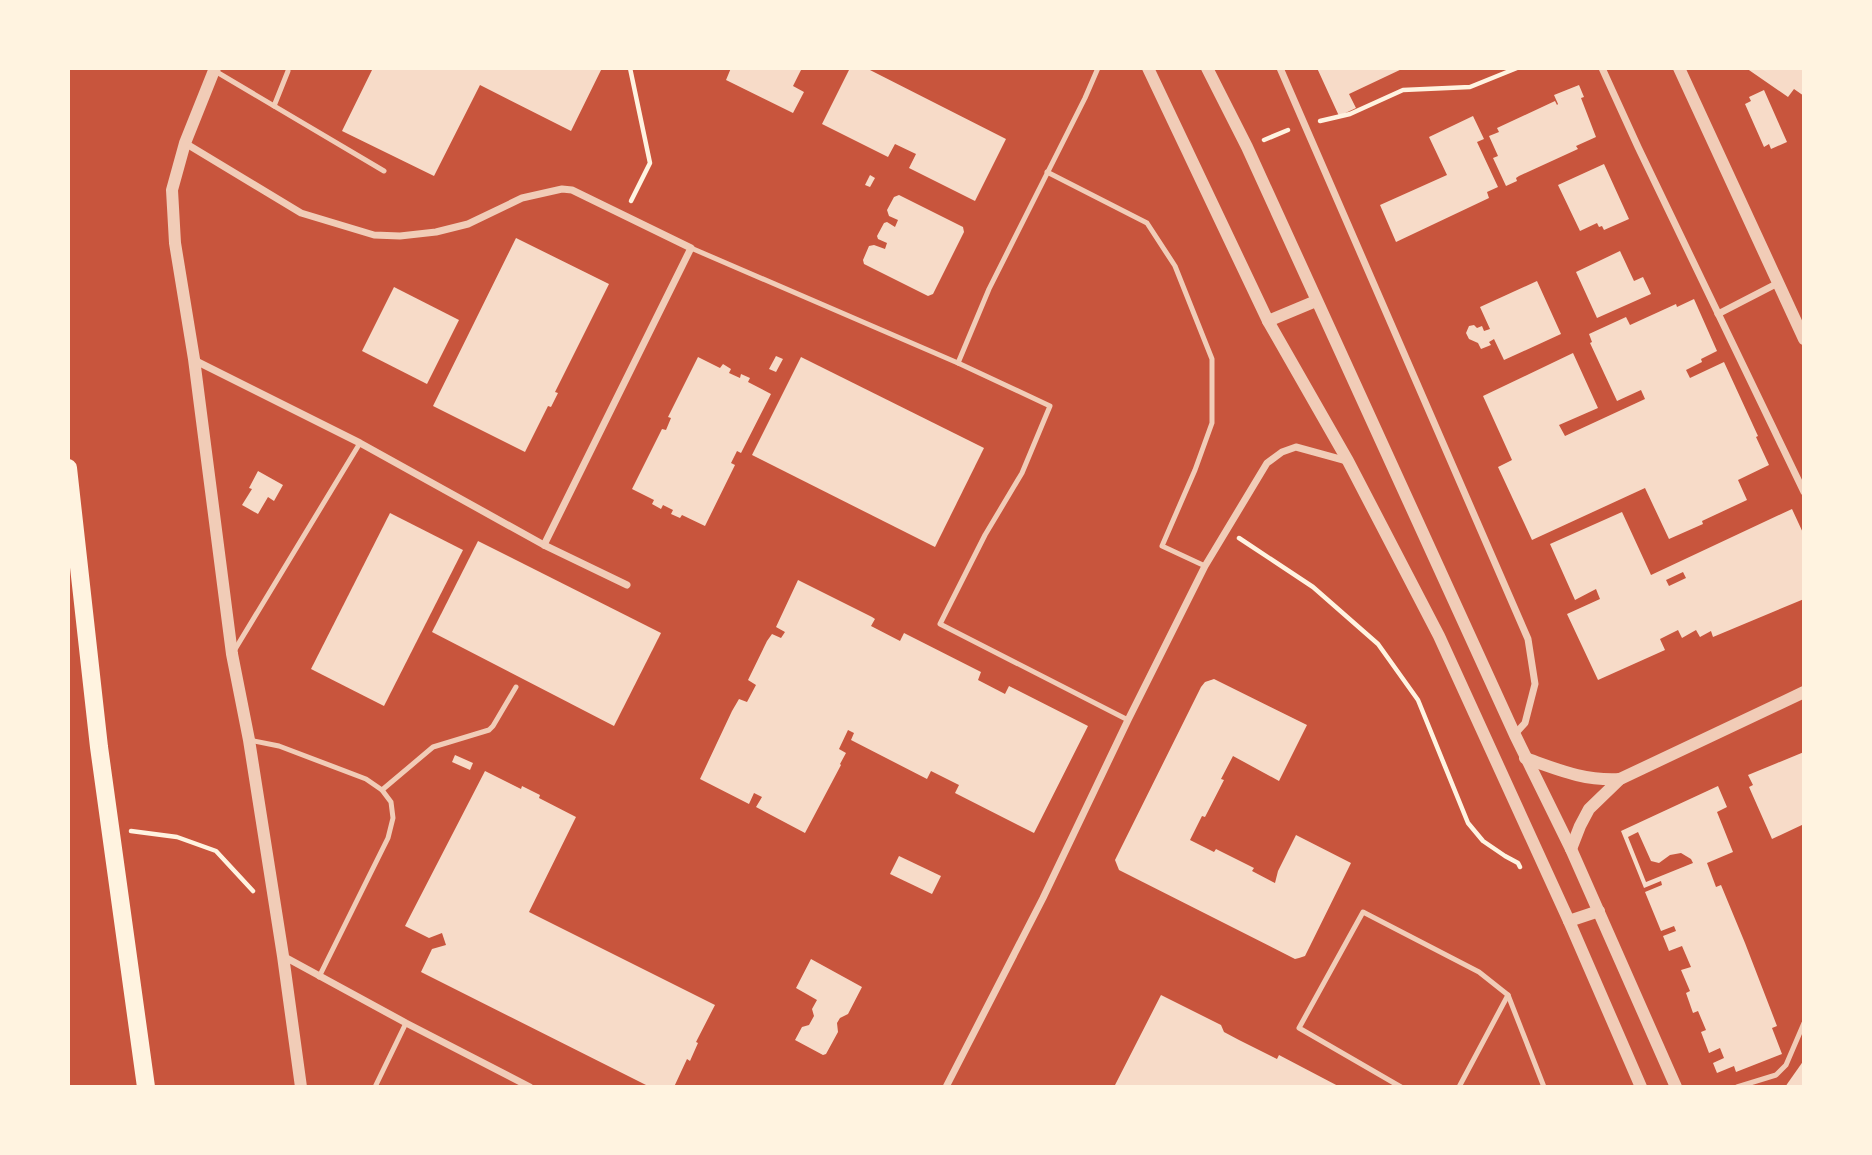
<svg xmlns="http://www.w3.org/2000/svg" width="1872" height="1155" font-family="'Crimson Pro',serif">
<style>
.building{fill:#f7dbc8;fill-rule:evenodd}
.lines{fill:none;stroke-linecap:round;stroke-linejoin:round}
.path{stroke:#fff3e0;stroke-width:4.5}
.service{stroke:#f1ccb7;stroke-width:5}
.minor{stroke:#f1ccb7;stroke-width:7}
.tertiary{stroke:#f1ccb7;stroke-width:12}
.primary{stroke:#fff3e0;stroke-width:18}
</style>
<rect width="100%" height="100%" fill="#c8553d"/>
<!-- building -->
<g class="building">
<path d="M 373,68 L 602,68 L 571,131 L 480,85 L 434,176 L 342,131 Z"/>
<path d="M 731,68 L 802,68 L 793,86 L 804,92 L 793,113 L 726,80 Z"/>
<path d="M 850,68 L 866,68 L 1006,139 L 975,201 L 909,168 L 916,154 L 895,144 L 888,157 L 822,124 Z"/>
<path d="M 1317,68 L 1404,68 L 1349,94 L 1356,108 L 1339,116 Z"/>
<path d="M 1746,68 L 1804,68 L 1804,96 L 1794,89 L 1788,97 Z"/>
<path d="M 1579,85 L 1584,97 L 1581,98 L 1596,137 L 1576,146 L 1578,149 L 1519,176 L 1516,178 L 1517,181 L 1506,186 L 1493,158 L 1498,156 L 1489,136 L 1499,132 L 1497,128 L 1555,101 L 1557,105 L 1558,104 L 1554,95 Z"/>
<path d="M 1764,90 L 1787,142 L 1771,149 L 1769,144 L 1764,147 L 1745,104 L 1751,101 L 1749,97 Z"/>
<path d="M 1473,116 L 1484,139 L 1477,142 L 1498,187 L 1487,192 L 1489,198 L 1396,242 L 1380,205 L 1447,175 L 1429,137 Z"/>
<path d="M 1604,164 L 1629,219 L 1604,230 L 1602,226 L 1599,227 L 1597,223 L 1580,231 L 1558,185 Z"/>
<path d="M 870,175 L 875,178 L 870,187 L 865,185 Z"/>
<path d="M 899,195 L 963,227 L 964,232 L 933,294 L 928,296 L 864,264 L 863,260 L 869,246 L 874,245 L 885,249 L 887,243 L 878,239 L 877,236 L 884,223 L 887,222 L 895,227 L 898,220 L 889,216 L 887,210 L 894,197 Z"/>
<path d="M 516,238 L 609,284 L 555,392 L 558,393 L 551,407 L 548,406 L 525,452 L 433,406 Z"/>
<path d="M 1620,251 L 1634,281 L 1643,277 L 1651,294 L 1597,318 L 1576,272 Z"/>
<path d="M 1537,281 L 1561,334 L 1504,360 L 1494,339 L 1489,342 L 1491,345 L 1481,349 L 1478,343 L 1469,339 L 1466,333 L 1469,326 L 1474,325 L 1477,328 L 1482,326 L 1484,331 L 1490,329 L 1480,307 Z"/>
<path d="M 394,287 L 459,320 L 427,384 L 362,351 Z"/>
<path d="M 1694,299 L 1717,351 L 1701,359 L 1702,362 L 1686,370 L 1690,378 L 1724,362 L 1758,436 L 1756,437 L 1769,465 L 1738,480 L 1747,500 L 1702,521 L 1703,524 L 1669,539 L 1645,488 L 1532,540 L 1498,467 L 1512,460 L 1483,396 L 1573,353 L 1598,408 L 1559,425 L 1565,436 L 1645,399 L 1641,390 L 1617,401 L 1590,343 L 1592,342 L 1589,334 L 1626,317 L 1630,325 L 1676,304 L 1677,307 Z"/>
<path d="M 776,356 L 783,359 L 776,372 L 769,369 Z"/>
<path d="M 698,357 L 720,368 L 723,364 L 731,369 L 729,373 L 740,378 L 741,374 L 750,378 L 748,382 L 771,394 L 741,453 L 737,451 L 731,463 L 735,465 L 705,526 L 682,515 L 680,518 L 671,514 L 673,510 L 663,505 L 661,509 L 652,504 L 654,500 L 632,489 L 662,429 L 666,430 L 671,418 L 668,417 Z"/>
<path d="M 801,357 L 984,448 L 935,547 L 752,455 Z"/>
<path d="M 258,471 L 283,485 L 274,501 L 268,497 L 258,514 L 242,505 L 252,489 L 249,488 Z"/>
<path d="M 1792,509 L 1804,535 L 1804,599 L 1713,637 L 1711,631 L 1700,637 L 1696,630 L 1682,638 L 1678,630 L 1660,639 L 1665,650 L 1598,680 L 1567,614 L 1600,599 L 1596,589 L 1575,600 L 1550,544 L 1622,512 L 1651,575 ZM 1683,572 L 1686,578 L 1669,586 L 1666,580 Z"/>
<path d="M 390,513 L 463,550 L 384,706 L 311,669 Z"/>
<path d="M 478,541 L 661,633 L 614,726 L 432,632 Z"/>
<path d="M 798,580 L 872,617 L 875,619 L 871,626 L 900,641 L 904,633 L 981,672 L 978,680 L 1005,694 L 1009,686 L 1088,726 L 1034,833 L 955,793 L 959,785 L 931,771 L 927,779 L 851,740 L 854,733 L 848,730 L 839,749 L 846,753 L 840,764 L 841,765 L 805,833 L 756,807 L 762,797 L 754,793 L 749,804 L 700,779 L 732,711 L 739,699 L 747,702 L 756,685 L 748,680 L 767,641 L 772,634 L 781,638 L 785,632 L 776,627 Z"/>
<path d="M 1214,679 L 1307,725 L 1279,781 L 1233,756 L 1221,779 L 1224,780 L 1205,817 L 1202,816 L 1190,840 L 1214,852 L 1216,849 L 1254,868 L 1252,871 L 1275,883 L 1278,871 L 1296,835 L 1351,863 L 1305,956 L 1299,958 L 1295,959 L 1119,870 L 1115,860 L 1201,687 L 1205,682 Z"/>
<path d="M 1804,752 L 1804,824 L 1772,839 L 1749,787 L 1753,785 L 1748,775 Z"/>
<path d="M 455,755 L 473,763 L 470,770 L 452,762 Z"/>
<path d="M 485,771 L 521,789 L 522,786 L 540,795 L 539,798 L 576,817 L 529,912 L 715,1005 L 696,1042 L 698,1043 L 690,1061 L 687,1059 L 674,1087 L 650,1087 L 421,972 L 432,949 L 446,945 L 442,933 L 429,938 L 405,926 Z"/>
<path d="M 1718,786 L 1727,807 L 1717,812 L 1733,852 L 1707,863 L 1716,887 L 1721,885 L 1745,943 L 1777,1026 L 1772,1028 L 1782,1054 L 1736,1072 L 1734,1066 L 1717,1073 L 1713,1063 L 1724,1058 L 1720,1048 L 1709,1053 L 1701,1032 L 1706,1030 L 1698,1011 L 1693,1013 L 1686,993 L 1690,991 L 1681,970 L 1691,967 L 1682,946 L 1669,951 L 1663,936 L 1676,931 L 1674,926 L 1661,931 L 1645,892 L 1662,885 L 1661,881 L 1644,888 L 1621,831 ZM 1638,832 L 1651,861 L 1659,863 L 1670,855 L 1681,853 L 1691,859 L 1693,863 L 1646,882 L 1628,837 Z"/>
<path d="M 899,856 L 941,876 L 932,894 L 890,874 Z"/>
<path d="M 811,959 L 862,987 L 848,1014 L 840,1018 L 837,1023 L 838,1032 L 826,1054 L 823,1055 L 795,1040 L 802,1027 L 809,1025 L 814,1016 L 812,1009 L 817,1000 L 796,988 Z"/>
<path d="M 1161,995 L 1221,1025 L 1224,1032 L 1239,1040 L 1277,1059 L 1279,1055 L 1340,1087 L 1114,1087 Z"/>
<path d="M 1804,1060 L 1804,1087 L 1785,1087 Z"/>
</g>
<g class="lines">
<!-- path -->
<g class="path">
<path d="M 630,68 L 650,163 L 631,201"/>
<path d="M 1320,121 L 1350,114 L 1403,90 L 1470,87 L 1517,68"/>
<path d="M 1264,140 L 1288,130"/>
<path d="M 1239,538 L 1313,587 L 1378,644 L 1418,700 L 1468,823 L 1483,841 L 1505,856 L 1518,863 L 1520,867"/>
<path d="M 131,831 L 177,837 L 216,851 L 253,891"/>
</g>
<!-- service -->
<g class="service">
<path d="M 215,71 L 384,171"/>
<path d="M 274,106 L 288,71 L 288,68"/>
<path d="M 1047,172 L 1147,223 L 1175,266 L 1212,359 L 1212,423 L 1195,470 L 1162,546 L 1205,566"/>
<path d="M 691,248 L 958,363 L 1050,406 L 1022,473 L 985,535 L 940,624 L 1128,720"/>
<path d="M 958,363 L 989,289 L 1085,98 L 1098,68"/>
<path d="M 234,651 L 360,443"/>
<path d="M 249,740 L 279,746 L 366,779 L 382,790 L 391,802 L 393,818 L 388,838 L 319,977"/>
<path d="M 382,790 L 433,747 L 489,730 L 493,726 L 516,687"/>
<path d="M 375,1087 L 406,1023"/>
<path d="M 1401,1087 L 1299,1028 L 1363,912 L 1479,972 L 1508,995 L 1544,1087"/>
<path d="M 1459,1087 L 1508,995"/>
<path d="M 1737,1087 L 1776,1075 L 1786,1065 L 1804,1023"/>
</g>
<!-- minor -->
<g class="minor">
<path d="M 1280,68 L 1528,639 L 1535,684 L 1525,723 L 1515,734"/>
<path d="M 1602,68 L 1638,147 L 1804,492"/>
<path d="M 185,143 L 301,213 L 374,235 L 400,236 L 436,232 L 468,224 L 522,198 L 562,189 L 572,190 L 691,248 L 544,545"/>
<path d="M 1718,314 L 1778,283"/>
<path d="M 194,360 L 360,443 L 544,545 L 627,585"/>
<path d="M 283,956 L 406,1023 L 530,1087"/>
<path d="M 946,1087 L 1043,898 L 1128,720 L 1205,566 L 1267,463 L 1282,452 L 1296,447 L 1347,461"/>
</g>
<!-- tertiary -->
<g class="tertiary">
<path d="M 215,68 L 185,143 L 172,190 L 175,243 L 194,359 L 232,654 L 249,740 L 283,956 L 301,1087"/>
<path d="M 1148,68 L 1268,321 L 1348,461 L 1439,636 L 1569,921 L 1641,1087"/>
<path d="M 1207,68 L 1247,147 L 1515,735 L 1571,849 L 1676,1087"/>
<path d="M 1679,68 L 1804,339"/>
<path d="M 1268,321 L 1316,301"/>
<path d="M 1525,758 C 1559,770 1584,781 1620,779"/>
<path d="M 1571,849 L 1580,826 L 1589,809 L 1620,779 L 1804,692"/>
<path d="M 1569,921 L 1599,911"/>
</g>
<!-- primary -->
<path class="primary" d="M 68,468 L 99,747 L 146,1087"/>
</g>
<!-- border -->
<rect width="1872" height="1155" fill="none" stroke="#fff3e0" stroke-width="140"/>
</svg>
